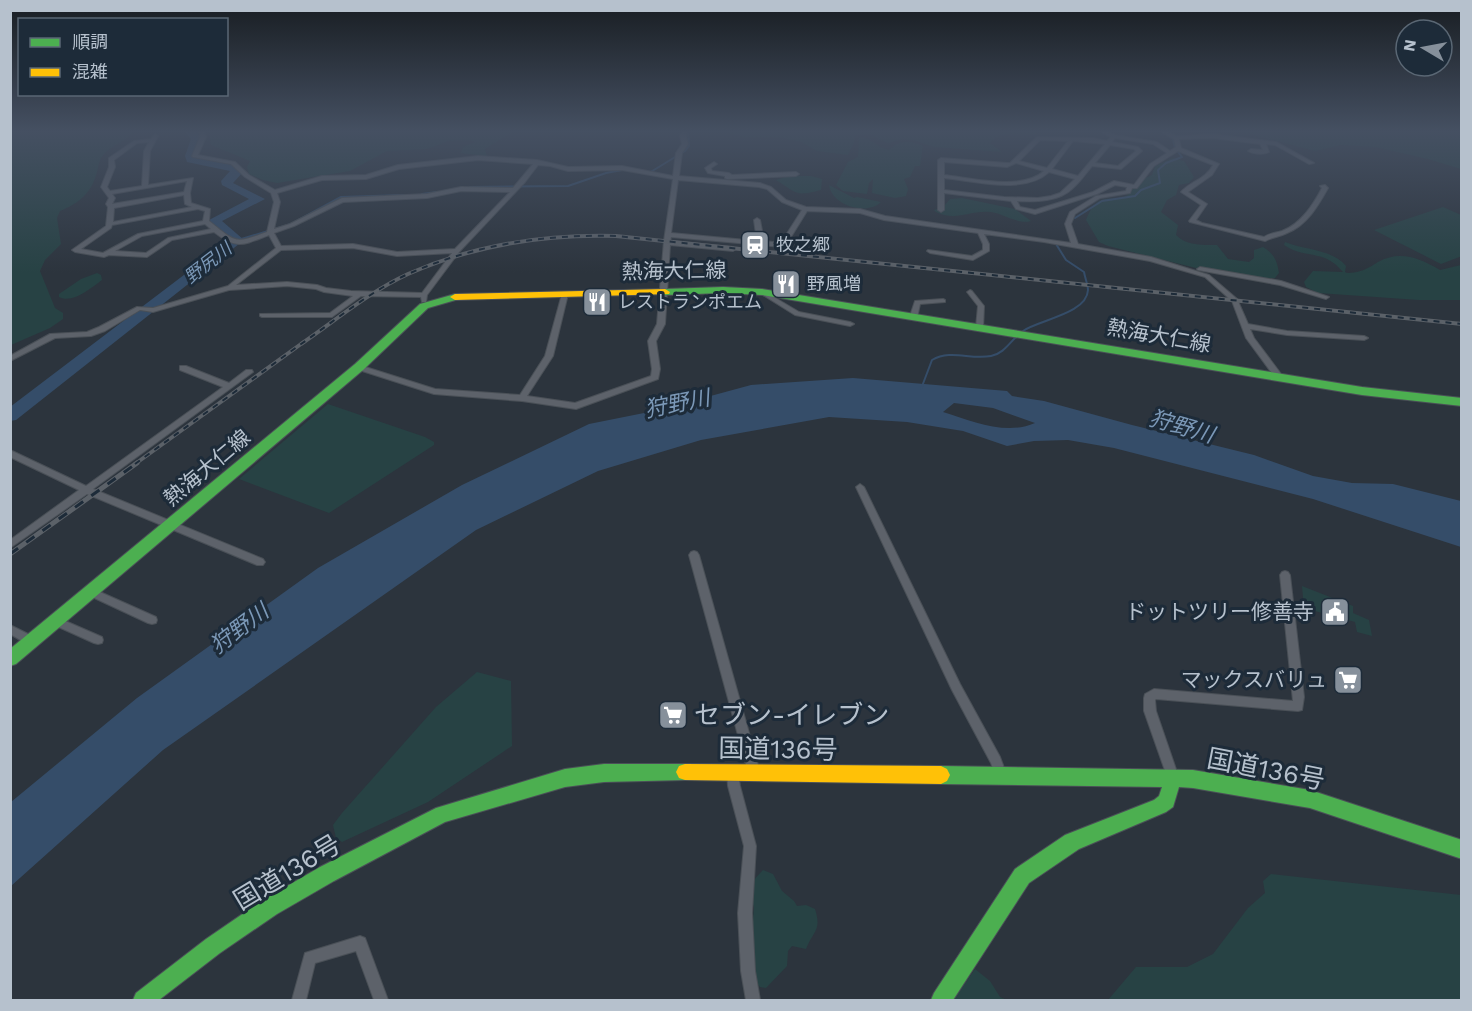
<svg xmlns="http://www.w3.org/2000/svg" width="1472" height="1011" font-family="'Work Sans','Noto Sans JP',sans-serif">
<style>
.green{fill:#274244}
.water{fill:#354d69;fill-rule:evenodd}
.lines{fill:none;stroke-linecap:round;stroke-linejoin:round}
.stream{stroke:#354d69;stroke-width:2}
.river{fill:#354d69;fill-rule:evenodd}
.street-casing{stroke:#4a5057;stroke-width:2}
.fast-casing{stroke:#4a5057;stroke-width:2}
.slow-casing{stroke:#4a5057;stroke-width:2}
.street{fill:#5d626a;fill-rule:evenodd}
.fast{fill:#4caf50;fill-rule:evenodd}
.slow{fill:#ffc107;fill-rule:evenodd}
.rail-far1-casing{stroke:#5b6168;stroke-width:4}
.rail-casing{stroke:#5b6168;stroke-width:5}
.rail-far1{stroke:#1d2b39;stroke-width:2;stroke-dasharray:6;stroke-linecap:butt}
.rail{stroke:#1d2b39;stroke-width:3;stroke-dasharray:10;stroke-linecap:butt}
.labels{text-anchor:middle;stroke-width:6;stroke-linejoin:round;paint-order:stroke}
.far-poi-label{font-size:18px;fill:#b6c1cd;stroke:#1d2b39;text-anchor:start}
.far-water-label{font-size:18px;font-style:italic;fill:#7b98b7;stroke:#1d2b39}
.street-label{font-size:21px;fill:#b6c1cd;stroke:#1d2b39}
.poi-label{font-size:21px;fill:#b6c1cd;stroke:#1d2b39;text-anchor:end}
.water-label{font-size:22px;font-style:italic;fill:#7b98b7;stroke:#1d2b39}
.near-poi-label{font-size:26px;fill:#b6c1cd;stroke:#1d2b39;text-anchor:start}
.near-street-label{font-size:26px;fill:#b6c1cd;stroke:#1d2b39}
</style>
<rect width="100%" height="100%" fill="#2c343d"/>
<!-- green -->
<g class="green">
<path d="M 11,131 L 134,131 C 126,142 113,144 104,154 C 99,159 99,165 97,172 C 92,192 80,203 60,211 L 57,218 L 61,244 L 45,260 L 40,271 L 55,308 L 63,313 L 63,319 L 50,328 L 11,345 Z"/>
<path d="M 209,131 L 514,131 L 485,149 L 487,156 L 461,153 L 463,147 L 475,142 L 471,140 L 448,141 L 427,149 L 387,151 L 350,171 L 277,183 L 263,180 L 249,174 L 247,167 L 250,161 L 211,145 Z"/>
<path d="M 724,131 L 1037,131 L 1035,134 C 1019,134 1000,130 990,143 L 1002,152 L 934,147 L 913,140 L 903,139 L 888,143 L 869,134 L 855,135 L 854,142 L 848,155 L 817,151 L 801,142 L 778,137 L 743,137 Z"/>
<path d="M 1239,131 L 1461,131 L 1461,169 L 1428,159 L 1375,147 L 1341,145 L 1315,151 Z"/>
<path d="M 859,137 C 871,137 877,148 889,150 C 898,140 911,140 923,146 L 920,166 L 915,166 L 910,177 L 904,179 L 908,189 L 906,196 L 895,198 L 872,193 L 873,179 L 869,183 L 867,194 L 843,191 L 836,185 L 848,162 L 858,157 Z"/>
<path d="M 1173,158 L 1184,161 L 1194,177 L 1189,183 L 1179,185 L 1176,195 L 1167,200 L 1161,212 L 1178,225 L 1176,235 C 1186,246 1204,245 1217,245 L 1228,259 L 1249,262 L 1254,258 L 1254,250 L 1263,247 C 1274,254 1277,260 1279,273 L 1275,278 L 1264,279 L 1196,268 L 1108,246 L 1099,242 L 1086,220 C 1099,186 1114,206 1129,194 C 1133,192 1133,186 1136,182 L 1152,175 L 1155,166 Z"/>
<path d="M 789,176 L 811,176 L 822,179 L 821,190 C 795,197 797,193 776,180 Z"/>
<path d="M 829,185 L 854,198 L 857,197 L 881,202 C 867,216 832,206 829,185 Z"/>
<path d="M 962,198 L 1015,209 L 1031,221 C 1019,225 1004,214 991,212 C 968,210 957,222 936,212 L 934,210 L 944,206 L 950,199 Z"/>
<path d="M 1443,207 L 1461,215 L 1462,256 L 1441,264 L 1374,230 Z"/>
<path d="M 1285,242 C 1304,250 1332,249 1346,266 L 1345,272 L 1347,273 C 1360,273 1367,269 1378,262 C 1400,250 1419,258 1440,270 L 1461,265 L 1461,300 L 1419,300 L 1318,293 L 1306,287 L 1304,282 L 1313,271 L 1343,272 C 1323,248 1306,260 1284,245 Z"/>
<path d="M 97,273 L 101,275 L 102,280 C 91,288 73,304 59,297 L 59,294 L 81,279 Z"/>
<path d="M 328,404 L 425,437 L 434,442 L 434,445 L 329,513 L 239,479 Z"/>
<path d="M 1302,586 L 1353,606 L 1353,613 L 1369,620 L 1372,636 L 1357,632 L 1355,622 L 1304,608 Z"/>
<path d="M 477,672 L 511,681 L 512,746 L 428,802 L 342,842 L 336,838 L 333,825 L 342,813 L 436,707 Z"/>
<path d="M 763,870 L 773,874 L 782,891 L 794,901 L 797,906 L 806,905 L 815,909 C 822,931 813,931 806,949 L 792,946 L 788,951 L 787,966 L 766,988 L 760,987 L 755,981 L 752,932 L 754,907 L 751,898 L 750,884 Z"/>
<path d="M 1271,874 L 1461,895 L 1461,1000 L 1108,1000 L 1136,967 L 1187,967 L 1213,954 L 1248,908 L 1265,893 L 1263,881 Z"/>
<path d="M 975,969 L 990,981 L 1000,997 L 1007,1000 L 953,1000 Z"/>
</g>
<!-- water -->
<path class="water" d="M 853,378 L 1007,391 L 1012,396 L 1044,401 L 1132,425 L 1254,455 L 1313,476 L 1352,483 L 1393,484 L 1461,501 L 1461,547 L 1313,499 L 1114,448 L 1068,440 L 1034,441 L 1007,446 L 963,431 L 907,422 L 829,417 L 701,440 L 598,471 L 476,530 L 163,750 L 11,886 L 11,802 L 137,698 L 318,568 L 462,485 L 589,424 L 659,410 L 751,385 ZM 954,403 L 993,408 L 1035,423 C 1006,436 972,421 943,412 Z"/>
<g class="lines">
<!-- stream -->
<g class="stream">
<path d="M 649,173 L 685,151 L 689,146 L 688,131"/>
<path d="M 470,187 L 568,186 L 606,173 L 622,170"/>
<path d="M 422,194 L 437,192"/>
<path d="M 1075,218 L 1102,201 L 1135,196 L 1141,190 L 1160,183 L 1158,170 L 1166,163 L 1182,157 L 1175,148 L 1173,139 L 1160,131"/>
<path d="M 238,240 L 291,224 L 341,197 L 404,195"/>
<path d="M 921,389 L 932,360 C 951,349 970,360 991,356 C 1006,353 1011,339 1023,331 C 1038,320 1087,314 1088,290 C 1088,285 1085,278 1084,272 L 1066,260 L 1056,244"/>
</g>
<!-- river -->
<path class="river" d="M 184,131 L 196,131 L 202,138 L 196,158 L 238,166 L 243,172 L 233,183 L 265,199 L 222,221 L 244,240 L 16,420 L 10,421 L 10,407 L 230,240 L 214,228 L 209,220 L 249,199 L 222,185 L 221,181 L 230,171 L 187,162 L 185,156 L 191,139 Z"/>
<!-- street casing -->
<g class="street-casing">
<g id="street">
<path d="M 199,131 L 204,131 L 206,137 L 198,155 L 235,162 L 249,175 L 275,190 L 322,176 L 366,175 L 398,165 L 478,156 L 537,160 L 568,167 L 622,166 L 673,176 L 676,153 L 682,144 L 680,136 L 682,131 L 687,131 L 686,136 L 688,144 L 682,153 L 679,176 L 760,183 L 771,187 L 786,200 L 806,207 L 860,209 L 885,216 L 1071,243 L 1065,224 L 1070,212 L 1096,196 L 1126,191 L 1127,187 L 1115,185 L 1097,194 L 1035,214 L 1016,209 L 1011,201 L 944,193 L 944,210 L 941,212 L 938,210 L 938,160 L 941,158 L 1007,163 L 1010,163 L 1037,137 L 1093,138 L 1107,141 L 1111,137 L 1100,131 L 1108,131 L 1115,135 L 1157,142 L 1170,151 L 1176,147 L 1174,139 L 1160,131 L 1167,131 L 1177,136 L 1213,134 L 1276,142 L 1314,163 L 1309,164 L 1275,145 L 1266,144 L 1269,152 C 1264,155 1253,154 1248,151 L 1251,149 L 1263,150 L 1260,144 L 1213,138 L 1179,139 L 1181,148 L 1219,164 L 1212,175 L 1188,192 L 1207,204 L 1196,220 L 1202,223 L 1264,237 C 1270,233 1276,233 1282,231 C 1301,224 1313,205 1322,188 L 1320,186 L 1325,185 L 1328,188 C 1318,206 1307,225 1287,233 C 1279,237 1273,237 1265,241 L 1190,222 L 1189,221 L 1201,205 L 1181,192 C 1191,181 1206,179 1213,165 L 1178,151 L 1154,166 L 1137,188 L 1132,188 L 1130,193 L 1100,198 L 1075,214 L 1071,224 L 1078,244 L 1151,257 L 1209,275 L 1237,299 L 1248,324 L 1287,331 L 1364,336 L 1368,338 L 1364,340 L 1287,335 L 1250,329 L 1254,338 L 1284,378 L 1280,380 L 1277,380 L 1246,338 L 1232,301 L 1205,277 L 1150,261 L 1044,242 L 984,234 L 989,244 L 989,251 L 973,260 L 930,253 L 927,251 L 928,250 L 972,256 L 983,250 L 983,244 L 978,233 L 884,220 L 860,213 L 807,211 L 786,245 L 783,247 L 671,237 L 670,241 L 733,247 L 736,249 L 733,251 L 670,245 L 665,324 L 656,341 L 660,369 L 658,379 L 576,409 L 522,401 L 434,394 L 356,369 L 356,365 L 359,365 L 435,389 L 520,395 L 545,356 L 562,294 L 565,292 L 568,294 L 553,356 L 527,396 L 575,403 L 651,376 L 652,369 L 648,341 L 657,324 L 664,241 L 673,179 L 622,170 L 568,171 L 550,166 L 538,165 L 525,182 L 459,252 L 427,295 L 426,302 L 422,302 L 421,297 L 361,296 L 332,317 L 262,317 L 260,316 L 260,314 L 330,313 L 353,296 L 324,292 L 316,289 L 287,286 L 229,290 L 153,312 L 140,310 L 105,331 L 91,336 L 55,338 L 10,361 L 10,356 L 50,334 L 87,332 L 99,327 L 137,307 L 153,308 L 228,286 L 276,248 L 269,235 C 243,245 237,250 214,232 L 172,240 L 147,257 L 109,255 L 104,257 L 75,252 L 72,250 L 106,226 L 108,207 L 106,204 L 109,198 L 101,187 L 109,167 L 109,158 L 134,141 L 151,139 L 155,134 L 158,136 L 150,151 L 148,185 L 193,178 L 190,193 L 191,203 L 210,209 L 209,221 C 237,243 234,244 267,232 L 274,202 L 271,193 L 245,177 L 231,164 L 193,157 L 192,156 L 200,137 ZM 1115,138 L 1153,144 L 1167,153 L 1150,164 L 1134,185 L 1114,181 L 1093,192 L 1035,210 L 1020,207 L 1017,201 C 1036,202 1059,202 1073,188 C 1080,182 1086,173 1092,166 L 1121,169 L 1142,151 L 1138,147 L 1112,142 ZM 1040,140 L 1068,141 L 1047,168 L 1019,161 ZM 1073,141 L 1105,144 L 1078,176 L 1052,169 ZM 149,142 L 144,151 L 142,186 L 110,191 L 107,187 L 115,167 L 114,160 L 137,143 ZM 1110,145 L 1134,149 L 1136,151 L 1118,166 L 1095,163 ZM 478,160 L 533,164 L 513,188 L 461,187 L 427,194 L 342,198 L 290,224 L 274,229 L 280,202 L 277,193 L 322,180 L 366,179 L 399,169 ZM 944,162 L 1007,167 L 1016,163 L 1044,171 C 1021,191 972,178 944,175 ZM 1049,172 L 1075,179 L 1060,193 L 1051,196 L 1038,198 L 1004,197 L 944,190 L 944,178 C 975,181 1024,195 1049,172 ZM 678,180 L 759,187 L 767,189 L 782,202 L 802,210 L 781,243 L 764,241 L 760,220 L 757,218 L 754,220 L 757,241 L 671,233 ZM 187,181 L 184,192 L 112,204 L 115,198 L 112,194 ZM 461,191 L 510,192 L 455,249 L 397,252 L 353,244 L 281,246 L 274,233 L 294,226 L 343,202 L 427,198 ZM 184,195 L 185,204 L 192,207 L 113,222 L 114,208 ZM 198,209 L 205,211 L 203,221 L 138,234 L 103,253 L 81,249 L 111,228 L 112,225 ZM 205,224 L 211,229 L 168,238 L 146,253 L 115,251 L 142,236 ZM 353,248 L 397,256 L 452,253 L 422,293 L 351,291 L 326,288 L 317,285 L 287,282 L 236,285 L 281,250 Z"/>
<path d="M 714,162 L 717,164 L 711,168 L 712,171 L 729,173 L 732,175 L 796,172 L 799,174 L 796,176 L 727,179 L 725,178 L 725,176 L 708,173 L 705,168 Z"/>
<path d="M 1200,267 L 1281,281 L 1329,297 L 1326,299 L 1280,285 L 1198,270 L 1197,269 Z"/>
<path d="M 762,290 L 799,312 L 850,322 L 854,324 L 850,326 L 795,315 L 760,293 L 759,292 Z"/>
<path d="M 970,290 L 972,291 L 984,306 L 983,329 L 980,329 L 976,327 L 978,306 L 967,292 Z"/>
<path d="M 943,299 L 945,300 L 945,302 L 920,304 L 917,318 L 914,318 L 910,316 L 915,301 Z"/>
<path d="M 180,366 L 186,366 L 229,383 L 246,370 L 252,370 L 253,372 L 93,489 L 263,559 L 265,562 L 263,565 L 257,565 L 87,494 L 10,548 L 10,540 L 79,490 L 10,457 L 10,450 L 86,486 L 223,387 L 180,370 Z"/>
<path d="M 860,484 L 864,487 L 960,684 L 1000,757 L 1007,776 L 1005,780 L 1001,782 L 997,780 L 991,763 L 952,690 L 856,487 Z"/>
<path d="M 694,551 L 697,552 L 699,555 L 760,772 L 758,776 L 754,778 L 750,776 L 748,772 L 689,555 L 691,552 Z"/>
<path d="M 1285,571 L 1288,572 L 1290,575 L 1304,697 L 1302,710 L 1298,711 L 1156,699 L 1155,700 L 1156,711 L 1179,778 L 1177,782 L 1173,784 L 1169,782 L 1144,711 L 1144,698 L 1145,694 L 1154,689 L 1293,701 L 1280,575 L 1282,572 Z"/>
<path d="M 91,588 L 156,617 L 157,620 L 156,623 L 152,624 L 148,623 L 88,595 L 86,592 L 88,589 Z"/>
<path d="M 56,617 L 102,637 L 103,640 L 102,643 L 98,644 L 94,643 L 52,624 L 51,621 L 52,618 Z"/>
<path d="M 10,625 L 36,638 L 37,641 L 36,644 C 28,647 18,638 10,634 Z"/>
<path d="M 733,766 L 737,768 L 740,786 L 756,846 L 752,913 L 755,971 L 760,1000 L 746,1000 L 741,971 L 738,913 L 744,846 L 728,786 L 727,772 L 729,768 Z"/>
<path d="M 360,936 L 365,938 L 388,1000 L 374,1000 L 356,951 L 315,963 L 306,1000 L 292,1000 L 305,953 Z"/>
</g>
</g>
<!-- fast casing -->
<g class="fast-casing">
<g id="fast">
<path d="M 723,287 L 762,289 L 1362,387 L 1462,398 L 1462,406 L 1362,395 L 762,295 L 723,293 L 665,295 L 660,292 L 665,289 Z"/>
<path d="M 455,294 L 460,297 L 459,299 L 428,308 L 363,370 L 16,664 L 10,666 L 10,649 L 355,364 L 420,304 Z"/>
<path d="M 604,764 L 685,764 L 691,766 L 694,772 L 691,778 L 685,780 L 604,782 L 565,787 L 445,822 L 334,881 L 277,914 L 220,953 L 159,1000 L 133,1000 L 136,993 L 206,939 L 263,900 L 320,867 L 436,808 L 565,769 Z"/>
<path d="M 941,766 L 1193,770 L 1310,790 L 1462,840 L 1462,859 L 1310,808 L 1193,788 L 1179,787 L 1173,807 L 1166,812 L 1079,849 L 1029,883 L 953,1000 L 931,1000 L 934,993 L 1015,869 L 1065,835 L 1154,800 L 1159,796 L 1162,787 L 941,784 L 935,781 L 932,775 L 935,769 Z"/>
</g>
</g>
<!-- slow casing -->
<g class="slow-casing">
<g id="slow">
<path d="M 665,289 L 670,292 L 669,294 L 455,300 L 450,297 L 455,294 Z"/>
<path d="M 685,764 L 941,766 L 947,769 L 950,775 L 947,781 L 941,784 L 685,780 L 679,778 L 676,772 L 679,766 Z"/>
</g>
</g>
<!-- street -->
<use href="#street" class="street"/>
<!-- fast -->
<use href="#fast" class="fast"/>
<!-- slow -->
<use href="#slow" class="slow"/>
<!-- rail-far1 casing -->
<g class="rail-far1-casing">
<path id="rail-far1" d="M 135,464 C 190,424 246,384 301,344 C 336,320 369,292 408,274 C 474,245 543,234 616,236 L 1462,324"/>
</g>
<!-- rail casing -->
<g class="rail-casing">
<path id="rail" d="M 10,554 L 137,463"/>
</g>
<!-- rail-far1 -->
<use href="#rail-far1" class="rail-far1"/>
<!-- rail -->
<use href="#rail" class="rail"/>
</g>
<!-- sky -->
<linearGradient id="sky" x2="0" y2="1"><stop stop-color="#181d22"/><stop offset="0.48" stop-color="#455062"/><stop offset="1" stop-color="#455062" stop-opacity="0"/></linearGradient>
<rect width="1472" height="273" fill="url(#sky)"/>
<!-- icons -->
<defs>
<g id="station-square" transform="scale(1.5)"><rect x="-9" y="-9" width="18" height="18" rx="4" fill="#86909b" stroke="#1d2b39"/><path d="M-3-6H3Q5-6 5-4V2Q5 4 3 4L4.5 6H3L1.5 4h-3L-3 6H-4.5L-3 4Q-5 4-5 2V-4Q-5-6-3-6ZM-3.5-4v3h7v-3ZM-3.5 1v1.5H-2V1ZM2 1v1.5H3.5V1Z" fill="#fff"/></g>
<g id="restaurant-square" transform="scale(1.5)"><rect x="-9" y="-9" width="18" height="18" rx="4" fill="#86909b" stroke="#1d2b39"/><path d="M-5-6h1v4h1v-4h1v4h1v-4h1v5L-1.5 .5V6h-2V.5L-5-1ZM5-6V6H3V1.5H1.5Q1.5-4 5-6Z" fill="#fff"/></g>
<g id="civic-square" transform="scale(1.5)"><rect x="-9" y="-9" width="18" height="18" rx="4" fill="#86909b" stroke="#1d2b39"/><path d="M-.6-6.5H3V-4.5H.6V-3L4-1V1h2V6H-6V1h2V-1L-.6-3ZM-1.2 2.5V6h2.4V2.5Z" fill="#fff"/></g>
<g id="supermarket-square" transform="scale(1.5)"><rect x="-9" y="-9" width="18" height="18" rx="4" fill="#86909b" stroke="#1d2b39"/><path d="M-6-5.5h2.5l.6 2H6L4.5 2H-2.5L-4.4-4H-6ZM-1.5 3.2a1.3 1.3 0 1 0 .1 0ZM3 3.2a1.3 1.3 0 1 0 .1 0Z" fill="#fff"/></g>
</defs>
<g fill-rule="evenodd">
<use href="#station-square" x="755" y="245"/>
<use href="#restaurant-square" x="786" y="284"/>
<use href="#restaurant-square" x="597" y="302"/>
<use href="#civic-square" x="1335" y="612"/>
<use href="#supermarket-square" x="1348" y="680"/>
<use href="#supermarket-square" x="673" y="715"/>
</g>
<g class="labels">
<!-- far-poi labels -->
<g class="far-poi-label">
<text x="776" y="251">牧之郷</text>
<text x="807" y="290">野風増</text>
<text x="618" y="308">レストランポエム</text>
</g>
<!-- far-water labels -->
<g class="far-water-label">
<text transform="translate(208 263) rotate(-38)" y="6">野尻川</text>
</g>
<!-- street labels -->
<g class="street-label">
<text transform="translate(674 271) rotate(-1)" y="7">熱海大仁線</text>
<text transform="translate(1159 336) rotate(10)" y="7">熱海大仁線</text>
<text transform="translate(207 468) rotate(-40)" y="7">熱海大仁線</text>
</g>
<!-- poi labels -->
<g class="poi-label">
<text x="1314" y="619">ドットツリー修善寺</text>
<text x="1327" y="687">マックスバリュ</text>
</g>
<!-- water labels -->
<g class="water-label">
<text transform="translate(677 403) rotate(-11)" y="8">狩野川</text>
<text transform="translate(1182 426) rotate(16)" y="8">狩野川</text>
<text transform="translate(239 628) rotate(-37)" y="8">狩野川</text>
</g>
<!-- near-poi labels -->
<g class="near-poi-label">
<text x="694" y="724">セブン-イレブン</text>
</g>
<!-- near-street labels -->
<g class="near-street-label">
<text transform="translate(778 749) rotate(1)" y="9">国道136号</text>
<text transform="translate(1266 769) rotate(11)" y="9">国道136号</text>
<text transform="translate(287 872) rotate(-31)" y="9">国道136号</text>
</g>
</g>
<!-- border -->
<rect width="1472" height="1011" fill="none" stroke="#b6c1cd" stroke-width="24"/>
<!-- legend -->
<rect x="18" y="18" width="210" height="78" fill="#1d2b39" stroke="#5a6774" stroke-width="1.5"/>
<rect x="30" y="38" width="30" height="9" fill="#4caf50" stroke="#5a6774" stroke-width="1.5"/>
<text x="72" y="48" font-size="18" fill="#b6c1cd">順調</text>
<rect x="30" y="68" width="30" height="9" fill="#ffc107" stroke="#5a6774" stroke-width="1.5"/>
<text x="72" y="78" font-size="18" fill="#b6c1cd">混雑</text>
<!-- north arrow -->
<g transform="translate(1424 48) rotate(280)"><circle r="28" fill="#1d2b39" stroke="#5a6774" stroke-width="1.5"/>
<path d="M0-4.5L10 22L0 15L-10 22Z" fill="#86909b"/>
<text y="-9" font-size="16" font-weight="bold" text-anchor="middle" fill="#b6c1cd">N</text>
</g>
</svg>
